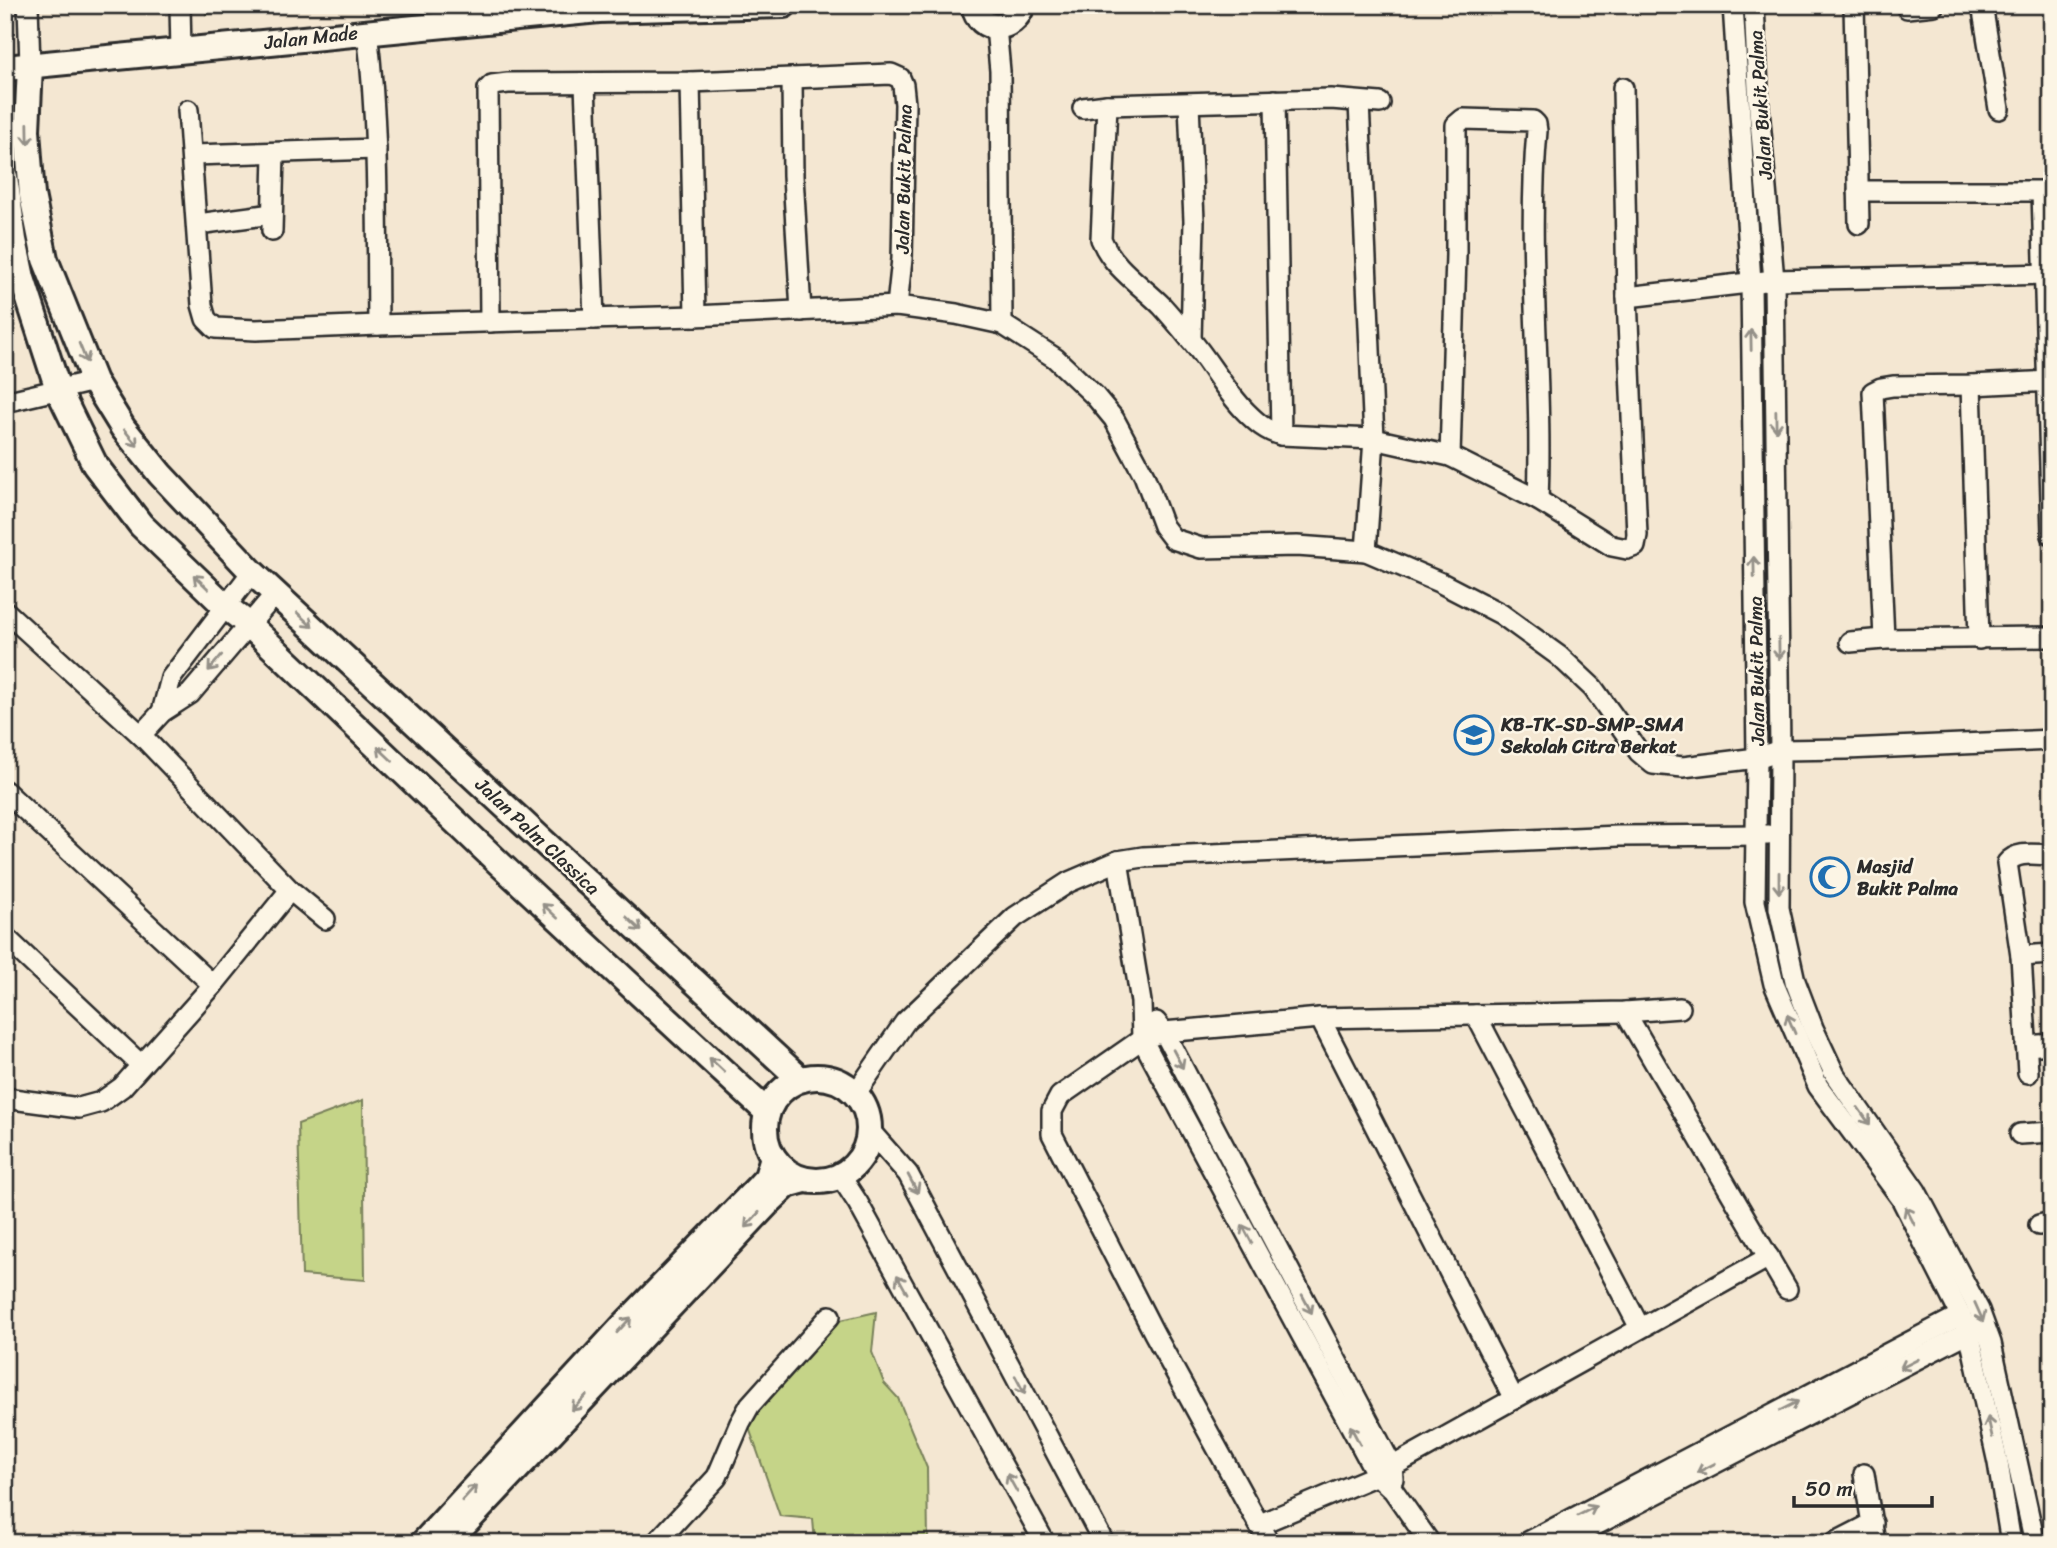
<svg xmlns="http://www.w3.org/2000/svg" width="2057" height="1548" font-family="Sriracha,sans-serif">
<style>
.green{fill:#c5d488;stroke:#78805a;stroke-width:2}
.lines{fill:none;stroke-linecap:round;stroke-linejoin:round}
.minor-casing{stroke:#2b2b2b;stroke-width:24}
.tertiary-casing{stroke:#2b2b2b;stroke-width:30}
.minor{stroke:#fcf5e5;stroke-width:19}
.tertiary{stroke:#fcf5e5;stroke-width:24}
.oneway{stroke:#949088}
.labels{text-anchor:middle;stroke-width:5;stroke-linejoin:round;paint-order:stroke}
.street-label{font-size:19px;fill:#2b2b2b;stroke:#fcf5e5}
.poi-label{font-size:19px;font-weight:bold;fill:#2b2b2b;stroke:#fcf5e5;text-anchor:start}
</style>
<rect width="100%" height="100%" fill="#f4e7d2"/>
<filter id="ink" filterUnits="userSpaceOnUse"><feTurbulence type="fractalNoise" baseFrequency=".0143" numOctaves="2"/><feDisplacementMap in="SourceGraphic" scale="14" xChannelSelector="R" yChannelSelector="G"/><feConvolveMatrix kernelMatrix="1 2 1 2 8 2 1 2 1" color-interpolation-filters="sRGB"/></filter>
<g filter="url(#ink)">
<!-- green -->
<g class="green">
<path d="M 206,5 L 284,5 L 206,14 Z"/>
<path d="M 363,1100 L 365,1280 L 302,1275 L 298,1124 Z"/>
<path d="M 876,1312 L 872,1352 L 884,1383 L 898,1398 L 927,1468 L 928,1543 L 815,1543 L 813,1519 L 780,1516 L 747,1422 L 841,1320 Z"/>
</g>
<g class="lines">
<!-- minor casing -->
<g class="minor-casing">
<g id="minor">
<path d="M 28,5 L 30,66"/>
<path d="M 180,5 L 181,52"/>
<path d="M 1733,5 L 1751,282 L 1757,758 L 1755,902 L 1774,984 L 1818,1086 L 1901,1198 L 1969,1332 L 1998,1463 L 2011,1543"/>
<path d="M 1754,5 L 1759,109 L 1774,280 L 1780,750 L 1779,908 L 1795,981 L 1813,1028 L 1835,1075 L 1916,1191 L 1979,1310 L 1991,1343 L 2035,1543"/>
<path d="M 1854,5 L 1859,224"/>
<path d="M 1982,5 L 1999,109"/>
<path d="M 1907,8 L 1934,5"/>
<path d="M 996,27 L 1000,71 L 1002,324"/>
<path d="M 367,31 C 379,129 377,227 378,325"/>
<path d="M 792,78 L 793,176 L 801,311"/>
<path d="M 690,82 L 695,316"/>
<path d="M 585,84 L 594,319"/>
<path d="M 1275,100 L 1281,435"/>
<path d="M 1359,102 L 1374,439 L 1366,551"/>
<path d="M 1189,104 L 1194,221 L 1191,340"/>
<path d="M 1107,105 L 1101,239 C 1113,268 1141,285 1162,306 C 1172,317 1181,328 1190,339 C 1210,362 1224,390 1246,412 C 1256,422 1266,431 1281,435 L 1374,439 L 1450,456 L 1538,500 L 1612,546 L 1627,549 L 1635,546 L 1637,535 L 1627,297 L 1623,88"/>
<path d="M 1083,108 L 1107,105 L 1331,99 L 1380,103"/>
<path d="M 188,110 L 202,305 L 206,319 L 215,328 L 256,330 L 378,325 L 695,316 L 897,306 L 956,314 L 1002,324 L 1055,358 L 1095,396 L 1114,419 L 1144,475 L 1163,526 L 1173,539 L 1201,548 L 1297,546 L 1366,551 L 1441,583 L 1501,614 L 1559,656 L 1593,688 L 1639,752 L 1653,764 L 1683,767 L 1757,758 L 1780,750 L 1847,749 L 2052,740"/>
<path d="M 193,155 L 376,149"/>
<path d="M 1858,191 L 2052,191"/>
<path d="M 2042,191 L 2052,535"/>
<path d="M 198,224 L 272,214"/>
<path d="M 272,231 L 274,153"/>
<path d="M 1627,297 L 1774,280 L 2052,274"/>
<path d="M 490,322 L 488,89 L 492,85 L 508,83 L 690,82 L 891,74 L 900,78 L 903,85 L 905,104 L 902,259 L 897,306"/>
<path d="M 1971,385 L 1979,639"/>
<path d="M 5,402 L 94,381"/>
<path d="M 1450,456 L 1456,255 L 1456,125 L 1463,119 L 1533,121 L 1536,124 L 1537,131 C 1526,254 1543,377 1538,500"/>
<path d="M 5,611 L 141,735 L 290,890 L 325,919"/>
<path d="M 1884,639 L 1873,392 L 1881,388 L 1893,386 L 1971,385 L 2052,381"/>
<path d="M 1850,642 L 1884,639 L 2052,637"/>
<path d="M 162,712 L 171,678 L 252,572"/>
<path d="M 141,735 L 162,712 L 190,694 L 276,593"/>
<path d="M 5,791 L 213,985"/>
<path d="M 1118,861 L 1141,1002 L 1142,1039 L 1377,1475 L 1393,1490 L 1430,1543"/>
<path d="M 5,937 L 141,1065"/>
<path d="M 2021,956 L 2052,954"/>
<path d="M 1625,1012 L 1787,1289"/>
<path d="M 1476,1015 L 1640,1328"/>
<path d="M 1320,1018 L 1514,1399"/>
<path d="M 1156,1022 L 1164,1032 L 1392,1466 L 1393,1479"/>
<path d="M 2026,1046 L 2052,1044"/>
<path d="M 2028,1073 L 2021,956 L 2007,863 C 2017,850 2037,855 2052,855"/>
<path d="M 856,1093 L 905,1022 L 1015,917 L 1069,882 L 1118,861 L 1143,857 L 1618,836 L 1768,835"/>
<path d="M 5,1098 L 79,1108 L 101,1102 L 122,1087 L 213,985 L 290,890"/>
<path d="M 870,1131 L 908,1174 L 1104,1543"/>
<path d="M 2020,1134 L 2052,1132"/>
<path d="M 841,1177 L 858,1203 L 1045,1543"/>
<path d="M 2039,1225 L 2052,1222"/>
<path d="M 1864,1474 L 1875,1543"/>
<path d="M 1260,1524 L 1377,1475 L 1769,1257"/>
<path d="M 656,1543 L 717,1477 L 740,1423 L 750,1405 L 830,1316"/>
<path d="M 1269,1543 L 1154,1333 L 1052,1134 L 1052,1111 L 1060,1096 L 1142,1039 L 1164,1032 L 1320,1018 L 1625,1012 L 1680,1008"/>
<path d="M 1526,1543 L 1961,1315"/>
<path d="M 1561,1543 L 1969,1332"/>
<path d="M 1834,1543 L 1873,1523"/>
</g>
</g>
<!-- tertiary casing -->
<g class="tertiary-casing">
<g id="tertiary">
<path d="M 974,5 C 979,34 1014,33 1022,5"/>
<path d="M 30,66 L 27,130 L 29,158 L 32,195 L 45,259 L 94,381 L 123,428 L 160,474 L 252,572 L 800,1079"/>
<path d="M 5,68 L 599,10 L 784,5"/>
<path d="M 5,177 L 14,240 L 22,278 L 58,389 L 95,465 L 141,525 L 225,606 L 248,624 L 501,865 L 767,1112"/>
<circle cx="817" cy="1129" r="52"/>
<path d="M 423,1543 L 624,1325 L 758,1187 L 767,1177 L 773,1157"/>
<path d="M 447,1543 L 768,1203 L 787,1185 L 805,1180"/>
</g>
</g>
<!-- minor -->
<use href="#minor" class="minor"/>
<!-- tertiary -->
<use href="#tertiary" class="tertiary"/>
</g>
<!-- one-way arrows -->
<defs><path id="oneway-shaft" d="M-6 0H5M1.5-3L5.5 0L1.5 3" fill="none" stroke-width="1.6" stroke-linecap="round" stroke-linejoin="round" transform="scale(1.75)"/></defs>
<g class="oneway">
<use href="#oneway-shaft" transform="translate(28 134) rotate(89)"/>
<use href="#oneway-shaft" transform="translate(1751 340) rotate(-91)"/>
<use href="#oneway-shaft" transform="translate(83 353) rotate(68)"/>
<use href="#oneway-shaft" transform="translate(1776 421) rotate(89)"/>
<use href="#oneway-shaft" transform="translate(131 438) rotate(51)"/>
<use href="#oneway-shaft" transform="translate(1754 567) rotate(-91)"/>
<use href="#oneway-shaft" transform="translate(201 582) rotate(-136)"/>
<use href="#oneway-shaft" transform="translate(305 620) rotate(43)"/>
<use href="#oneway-shaft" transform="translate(1779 649) rotate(89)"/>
<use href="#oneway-shaft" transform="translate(215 663) rotate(130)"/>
<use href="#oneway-shaft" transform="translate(385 754) rotate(-136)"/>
<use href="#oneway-shaft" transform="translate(1779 883) rotate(90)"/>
<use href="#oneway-shaft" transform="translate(550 911) rotate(-137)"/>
<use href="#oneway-shaft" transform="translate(634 924) rotate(43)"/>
<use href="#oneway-shaft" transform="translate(1791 1024) rotate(-113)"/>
<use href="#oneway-shaft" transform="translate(1178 1059) rotate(62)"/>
<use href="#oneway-shaft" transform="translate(717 1065) rotate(-137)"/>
<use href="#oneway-shaft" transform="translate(1864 1116) rotate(55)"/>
<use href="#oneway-shaft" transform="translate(913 1184) rotate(62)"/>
<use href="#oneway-shaft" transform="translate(1910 1216) rotate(-117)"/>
<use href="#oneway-shaft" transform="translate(752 1220) rotate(133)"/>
<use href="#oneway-shaft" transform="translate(1247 1234) rotate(-118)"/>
<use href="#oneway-shaft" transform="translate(902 1284) rotate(-119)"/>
<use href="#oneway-shaft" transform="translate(1307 1304) rotate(62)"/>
<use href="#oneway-shaft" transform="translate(1979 1312) rotate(66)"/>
<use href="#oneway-shaft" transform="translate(624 1325) rotate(-47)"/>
<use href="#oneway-shaft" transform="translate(1909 1364) rotate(153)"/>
<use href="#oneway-shaft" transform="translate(1020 1385) rotate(62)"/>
<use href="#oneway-shaft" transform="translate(579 1403) rotate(133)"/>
<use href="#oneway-shaft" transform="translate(1789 1406) rotate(-27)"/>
<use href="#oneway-shaft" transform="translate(1990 1427) rotate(-102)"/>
<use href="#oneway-shaft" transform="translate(1355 1435) rotate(-118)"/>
<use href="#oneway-shaft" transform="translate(1706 1468) rotate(153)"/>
<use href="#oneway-shaft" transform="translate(1012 1483) rotate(-119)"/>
<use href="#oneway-shaft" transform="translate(469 1493) rotate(-47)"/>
<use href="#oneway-shaft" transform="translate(1587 1511) rotate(-27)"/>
</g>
</g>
<!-- icons -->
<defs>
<g id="school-ring" transform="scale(2.0125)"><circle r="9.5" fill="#fcf5e5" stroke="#1f6fb2" stroke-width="1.5"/><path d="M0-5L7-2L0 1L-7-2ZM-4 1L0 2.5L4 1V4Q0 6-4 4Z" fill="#1f6fb2"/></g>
<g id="mosque-ring" transform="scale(2.0125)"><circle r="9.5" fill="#fcf5e5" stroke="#1f6fb2" stroke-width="1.5"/><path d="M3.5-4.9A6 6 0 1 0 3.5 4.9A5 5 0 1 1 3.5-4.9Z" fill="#1f6fb2"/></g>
</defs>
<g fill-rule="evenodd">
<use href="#school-ring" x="1474" y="735"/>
<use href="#mosque-ring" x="1830" y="877"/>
</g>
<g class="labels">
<!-- street labels -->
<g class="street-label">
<text transform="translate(311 37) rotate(-6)" y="7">Jalan Made</text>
<text transform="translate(1760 105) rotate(-94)" y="7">Jalan Bukit Palma</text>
<text transform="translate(903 179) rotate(-89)" y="7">Jalan Bukit Palma</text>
<text transform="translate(1756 671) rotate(-91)" y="7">Jalan Bukit Palma</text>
<text transform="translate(538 836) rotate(43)" y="7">Jalan Palm Classica</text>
</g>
<!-- poi labels -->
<g class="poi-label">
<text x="1501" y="731">KB-TK-SD-SMP-SMA<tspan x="1501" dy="22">Sekolah Citra Berkat</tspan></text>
<text x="1857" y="873">Masjid<tspan x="1857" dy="22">Bukit Palma</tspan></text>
</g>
</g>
<!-- margin -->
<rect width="2057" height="1548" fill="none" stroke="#fcf5e5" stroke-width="28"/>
<rect x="14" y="14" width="2029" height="1520" fill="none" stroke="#2b2b2b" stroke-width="2.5" filter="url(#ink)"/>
<!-- scale -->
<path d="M1794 1496v10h138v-10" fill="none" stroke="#2b2b2b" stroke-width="3.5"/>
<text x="1805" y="1496" font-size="21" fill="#2b2b2b" stroke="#fcf5e5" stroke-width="5" paint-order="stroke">50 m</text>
</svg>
